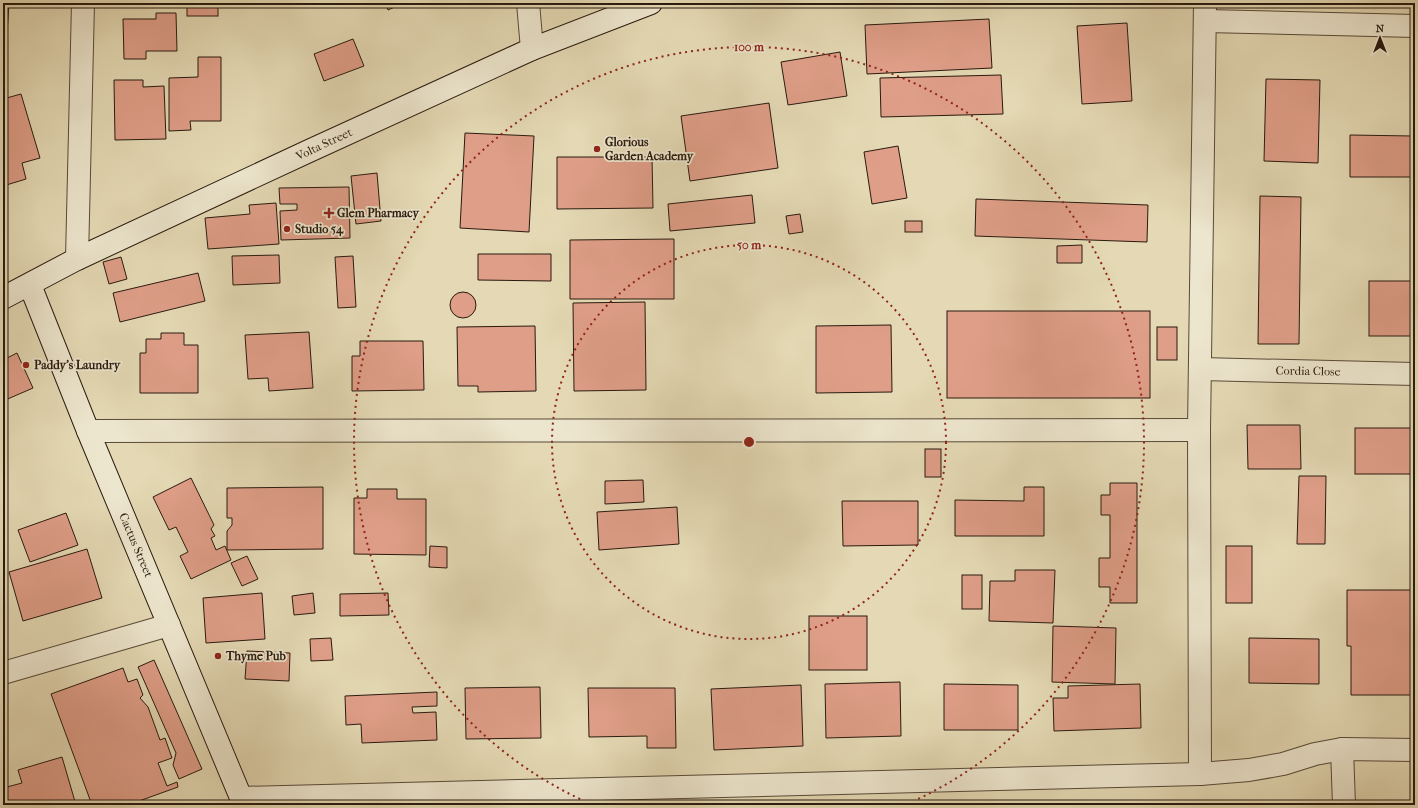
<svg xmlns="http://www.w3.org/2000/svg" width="1418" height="808" font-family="'IM FELL French Canon',serif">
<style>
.building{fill:#df9e88;stroke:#291a0e}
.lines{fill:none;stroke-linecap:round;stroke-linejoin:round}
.street-casing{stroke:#584a38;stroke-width:24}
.secondary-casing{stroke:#291a0e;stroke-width:24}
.street{stroke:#ede6ce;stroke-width:22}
.secondary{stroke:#ede6ce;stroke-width:22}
.ring{fill:none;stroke:#8f2418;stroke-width:2;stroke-dasharray:2 4}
.poi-dot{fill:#8f2418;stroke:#ede6ce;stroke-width:1.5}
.labels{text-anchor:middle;stroke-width:3.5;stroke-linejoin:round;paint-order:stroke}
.poi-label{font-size:12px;font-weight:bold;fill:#291a0e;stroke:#ede6ce;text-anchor:start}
.street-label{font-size:12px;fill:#291a0e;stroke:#ede6ce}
.centre{fill:#8f2418;stroke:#ede6ce;stroke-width:2}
.ring-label{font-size:12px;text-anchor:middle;font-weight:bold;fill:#8f2418;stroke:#ede6ce;stroke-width:3.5;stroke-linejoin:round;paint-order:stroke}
</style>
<rect width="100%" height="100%" fill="#e4d9b4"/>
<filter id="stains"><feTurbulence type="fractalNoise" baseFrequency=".005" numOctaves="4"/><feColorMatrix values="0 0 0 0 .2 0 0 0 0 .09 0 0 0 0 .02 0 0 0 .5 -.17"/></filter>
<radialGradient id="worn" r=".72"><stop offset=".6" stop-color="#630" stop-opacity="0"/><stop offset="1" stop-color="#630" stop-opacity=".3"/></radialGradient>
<!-- building -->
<g class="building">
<rect x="187" y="3" width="31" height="13"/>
<path d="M 385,3 L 403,3 L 388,10 Z"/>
<path d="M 3,4 L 9,4 L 5,63 L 3,63 Z"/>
<path d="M 156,13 L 176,13 L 177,51 L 146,51 L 146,59 L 124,59 L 123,19 L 156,19 Z"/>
<path d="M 989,19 L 992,68 L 867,74 L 865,25 Z"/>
<path d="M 1127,23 L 1132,101 L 1082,104 L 1077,26 Z"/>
<path d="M 353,39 L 364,66 L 324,81 L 314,54 Z"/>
<path d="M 840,52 L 847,96 L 788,105 L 781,62 Z"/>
<path d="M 198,57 L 221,57 L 221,121 L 190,121 L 191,130 L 169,131 L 169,78 L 198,77 Z"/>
<path d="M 1001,75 L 1003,114 L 881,117 L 880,78 Z"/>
<path d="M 1266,79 L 1320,80 L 1318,163 L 1264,161 Z"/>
<path d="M 114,80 L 143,80 L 143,87 L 164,86 L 166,139 L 115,140 Z"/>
<path d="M 21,94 L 40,158 L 22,163 L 26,179 L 3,186 L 3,99 Z"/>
<path d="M 769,103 L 778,168 L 690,181 L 681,116 Z"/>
<path d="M 465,133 L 534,136 L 529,232 L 460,228 Z"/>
<path d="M 1350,135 L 1412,136 L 1411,177 L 1350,177 Z"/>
<path d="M 898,146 L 907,198 L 872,204 L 864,152 Z"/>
<path d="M 557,157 L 652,157 L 653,208 L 557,209 Z"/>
<path d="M 377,173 L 381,221 L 356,224 L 351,176 Z"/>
<path d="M 349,187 L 350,238 L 281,240 L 280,211 L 297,210 L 297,204 L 280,204 L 279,188 Z"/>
<path d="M 752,195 L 755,223 L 670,231 L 668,204 Z"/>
<path d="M 1260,196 L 1301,197 L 1299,344 L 1258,344 Z"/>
<path d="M 976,199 L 1148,205 L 1147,242 L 975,236 Z"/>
<rect x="1412" y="201" width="3" height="34"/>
<path d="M 276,203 L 279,244 L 208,249 L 205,218 L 250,214 L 249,205 Z"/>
<path d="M 800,214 L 803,232 L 789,234 L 786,216 Z"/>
<rect x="905" y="221" width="17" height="11"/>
<path d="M 674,239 L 674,299 L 570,299 L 570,240 Z"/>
<path d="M 1082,245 L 1082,263 L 1057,263 L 1057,246 Z"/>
<path d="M 478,254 L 551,254 L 551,281 L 478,280 Z"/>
<path d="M 279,255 L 280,283 L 233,285 L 232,256 Z"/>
<path d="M 353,256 L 356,307 L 338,308 L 335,257 Z"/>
<path d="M 121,257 L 127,279 L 109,284 L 103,262 Z"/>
<path d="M 198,273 L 205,301 L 120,322 L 113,293 Z"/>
<rect x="1369" y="281" width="46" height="55"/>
<circle cx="463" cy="305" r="13"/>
<path d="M 645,302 L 646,390 L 574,391 L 573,303 Z"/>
<rect x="947" y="311" width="203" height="87"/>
<path d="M 891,325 L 892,392 L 816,393 L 816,326 Z"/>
<path d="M 535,326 L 536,391 L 478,392 L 478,386 L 458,386 L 457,327 Z"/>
<rect x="1157" y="327" width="20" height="33"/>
<path d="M 309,332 L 313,388 L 269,391 L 268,378 L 248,379 L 245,335 Z"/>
<path d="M 161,333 L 184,333 L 184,345 L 198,345 L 198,393 L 140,393 L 140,353 L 146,353 L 146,339 L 161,339 Z"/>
<path d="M 360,341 L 423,341 L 424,390 L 352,391 L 352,356 L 360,356 Z"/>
<path d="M 17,353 L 33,388 L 3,401 L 3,360 Z"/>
<path d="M 1247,425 L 1300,425 L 1301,469 L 1248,469 Z"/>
<rect x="1355" y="428" width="57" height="46"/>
<rect x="925" y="449" width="16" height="28"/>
<path d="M 1299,476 L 1326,476 L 1325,544 L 1297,544 Z"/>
<path d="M 191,478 L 214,525 L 211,529 L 215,536 L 211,538 L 216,550 L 225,546 L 231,560 L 191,579 L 180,556 L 188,552 L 176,527 L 169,530 L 153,497 Z"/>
<path d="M 643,480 L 644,502 L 605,504 L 605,481 Z"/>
<path d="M 1110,483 L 1137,483 L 1137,603 L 1110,603 L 1110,587 L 1099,587 L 1099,558 L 1110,558 L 1110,515 L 1101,515 L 1101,495 L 1110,495 Z"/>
<path d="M 323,487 L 323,549 L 227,550 L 227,531 L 232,525 L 232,518 L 227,518 L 227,488 Z"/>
<path d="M 1024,487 L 1044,487 L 1044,536 L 955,536 L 955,500 L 1024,501 Z"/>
<path d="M 367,489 L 397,489 L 397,499 L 426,499 L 426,555 L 354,554 L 354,498 L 367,498 Z"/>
<path d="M 842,501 L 918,501 L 918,545 L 843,546 Z"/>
<path d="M 677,507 L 679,544 L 599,550 L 597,512 Z"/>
<path d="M 66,513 L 78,545 L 30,562 L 18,530 Z"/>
<path d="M 430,546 L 447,547 L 447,568 L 429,567 Z"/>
<rect x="1226" y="546" width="26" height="57"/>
<path d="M 87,549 L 102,598 L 23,621 L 9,572 Z"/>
<path d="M 247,556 L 258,579 L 242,586 L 231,563 Z"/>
<path d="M 1015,570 L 1055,570 L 1053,623 L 989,621 L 990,581 L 1015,581 Z"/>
<rect x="962" y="575" width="20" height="34"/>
<path d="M 1347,590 L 1411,590 L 1411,695 L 1351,695 L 1351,646 L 1347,646 Z"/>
<path d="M 262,593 L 265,639 L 206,643 L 203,598 Z"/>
<path d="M 313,593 L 315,613 L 294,615 L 292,596 Z"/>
<path d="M 388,593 L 389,615 L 340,616 L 340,594 Z"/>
<rect x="809" y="616" width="58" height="54"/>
<path d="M 1053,626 L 1116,628 L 1115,684 L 1052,682 Z"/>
<path d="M 331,638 L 333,660 L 311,661 L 310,639 Z"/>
<path d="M 1249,638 L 1319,639 L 1319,684 L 1249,683 Z"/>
<path d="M 247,651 L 290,653 L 289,681 L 245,679 Z"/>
<path d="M 154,660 L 202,769 L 179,779 L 173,765 L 176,753 L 138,667 Z"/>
<path d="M 123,668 L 128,682 L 137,679 L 143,695 L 140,698 L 148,707 L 160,740 L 165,738 L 172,758 L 158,763 L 167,786 L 177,782 L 178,787 L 128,805 L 92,805 L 51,694 Z"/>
<path d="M 900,682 L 901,736 L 826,738 L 825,684 Z"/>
<path d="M 944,684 L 1018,685 L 1018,730 L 944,730 Z"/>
<path d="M 1140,684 L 1141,728 L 1054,731 L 1053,698 L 1068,698 L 1068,686 Z"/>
<path d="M 801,685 L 803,746 L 714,750 L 711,689 Z"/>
<path d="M 540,687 L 541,738 L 466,739 L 465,688 Z"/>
<path d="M 588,688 L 675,688 L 676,748 L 647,748 L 647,736 L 589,737 Z"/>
<path d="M 437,692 L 437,706 L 412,707 L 413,713 L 436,712 L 437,740 L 362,743 L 361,724 L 346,725 L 345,696 Z"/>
<path d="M 62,757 L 76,805 L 3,805 L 3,788 L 22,783 L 18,770 Z"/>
</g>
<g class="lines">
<!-- street casing -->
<g class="street-casing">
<g id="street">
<path d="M 528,3 L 532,49"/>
<path d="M 1205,21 L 1415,26"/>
<path d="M 77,259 L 83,3"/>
<path d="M 1200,369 L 1415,374"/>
<path d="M 88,431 L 1199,430"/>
<path d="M 3,673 L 169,625"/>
<path d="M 1342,749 L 1344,805"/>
<path d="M 1200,774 L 1199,430 L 1205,3"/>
<path d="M 241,798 L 1200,774 L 1249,770 L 1283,764 L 1315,754 L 1342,749 L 1415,750"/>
</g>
</g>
<!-- secondary casing -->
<g class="secondary-casing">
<g id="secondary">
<path d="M 30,285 L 88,431 L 244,805"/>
<path d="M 3,298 L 77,259 L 309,151 L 532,49 L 651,3"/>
</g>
</g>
<!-- street -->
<use href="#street" class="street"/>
<!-- secondary -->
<use href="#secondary" class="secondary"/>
</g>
<!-- distance rings -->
<g class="ring">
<circle cx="749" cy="442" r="197"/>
<path d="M591 804A395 395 0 1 1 907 804"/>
</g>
<!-- markers -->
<g class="poi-dot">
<circle cx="597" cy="149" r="4"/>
<path d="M327 207h4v4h4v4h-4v4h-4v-4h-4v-4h4z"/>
<circle cx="287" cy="229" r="4"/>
<circle cx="26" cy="365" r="4"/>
<circle cx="218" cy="656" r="4"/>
</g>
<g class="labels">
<!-- poi labels -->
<g class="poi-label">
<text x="605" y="146">Glorious<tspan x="605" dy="14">Garden Academy</tspan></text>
<text x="337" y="217">Glem Pharmacy</text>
<text x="295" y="233">Studio 54</text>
<text x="34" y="369">Paddy's Laundry</text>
<text x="226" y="660">Thyme Pub</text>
</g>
<!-- street labels -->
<g class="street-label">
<text transform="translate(324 144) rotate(-25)" y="4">Volta Street</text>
<text transform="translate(1308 371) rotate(1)" y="4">Cordia Close</text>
<text transform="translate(136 545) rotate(67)" y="4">Cactus Street</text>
</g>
</g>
<circle cx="749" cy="442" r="6" class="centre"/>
<g class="ring-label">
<text x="749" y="51">100 m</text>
<text x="749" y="249">50 m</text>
</g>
<!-- margin -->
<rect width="1418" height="808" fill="none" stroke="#e4d9b4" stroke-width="16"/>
<rect x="4" y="4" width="1410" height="800" fill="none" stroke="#291a0e" stroke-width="2"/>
<rect x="8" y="8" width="1402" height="792" fill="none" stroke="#291a0e"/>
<!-- north arrow -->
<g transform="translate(1380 38)" stroke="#ede6ce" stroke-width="3" paint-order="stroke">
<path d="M0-3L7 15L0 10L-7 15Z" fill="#291a0e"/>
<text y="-6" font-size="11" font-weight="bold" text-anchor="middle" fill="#291a0e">N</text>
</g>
<rect width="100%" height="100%" filter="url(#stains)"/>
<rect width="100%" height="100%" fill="url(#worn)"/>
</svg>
